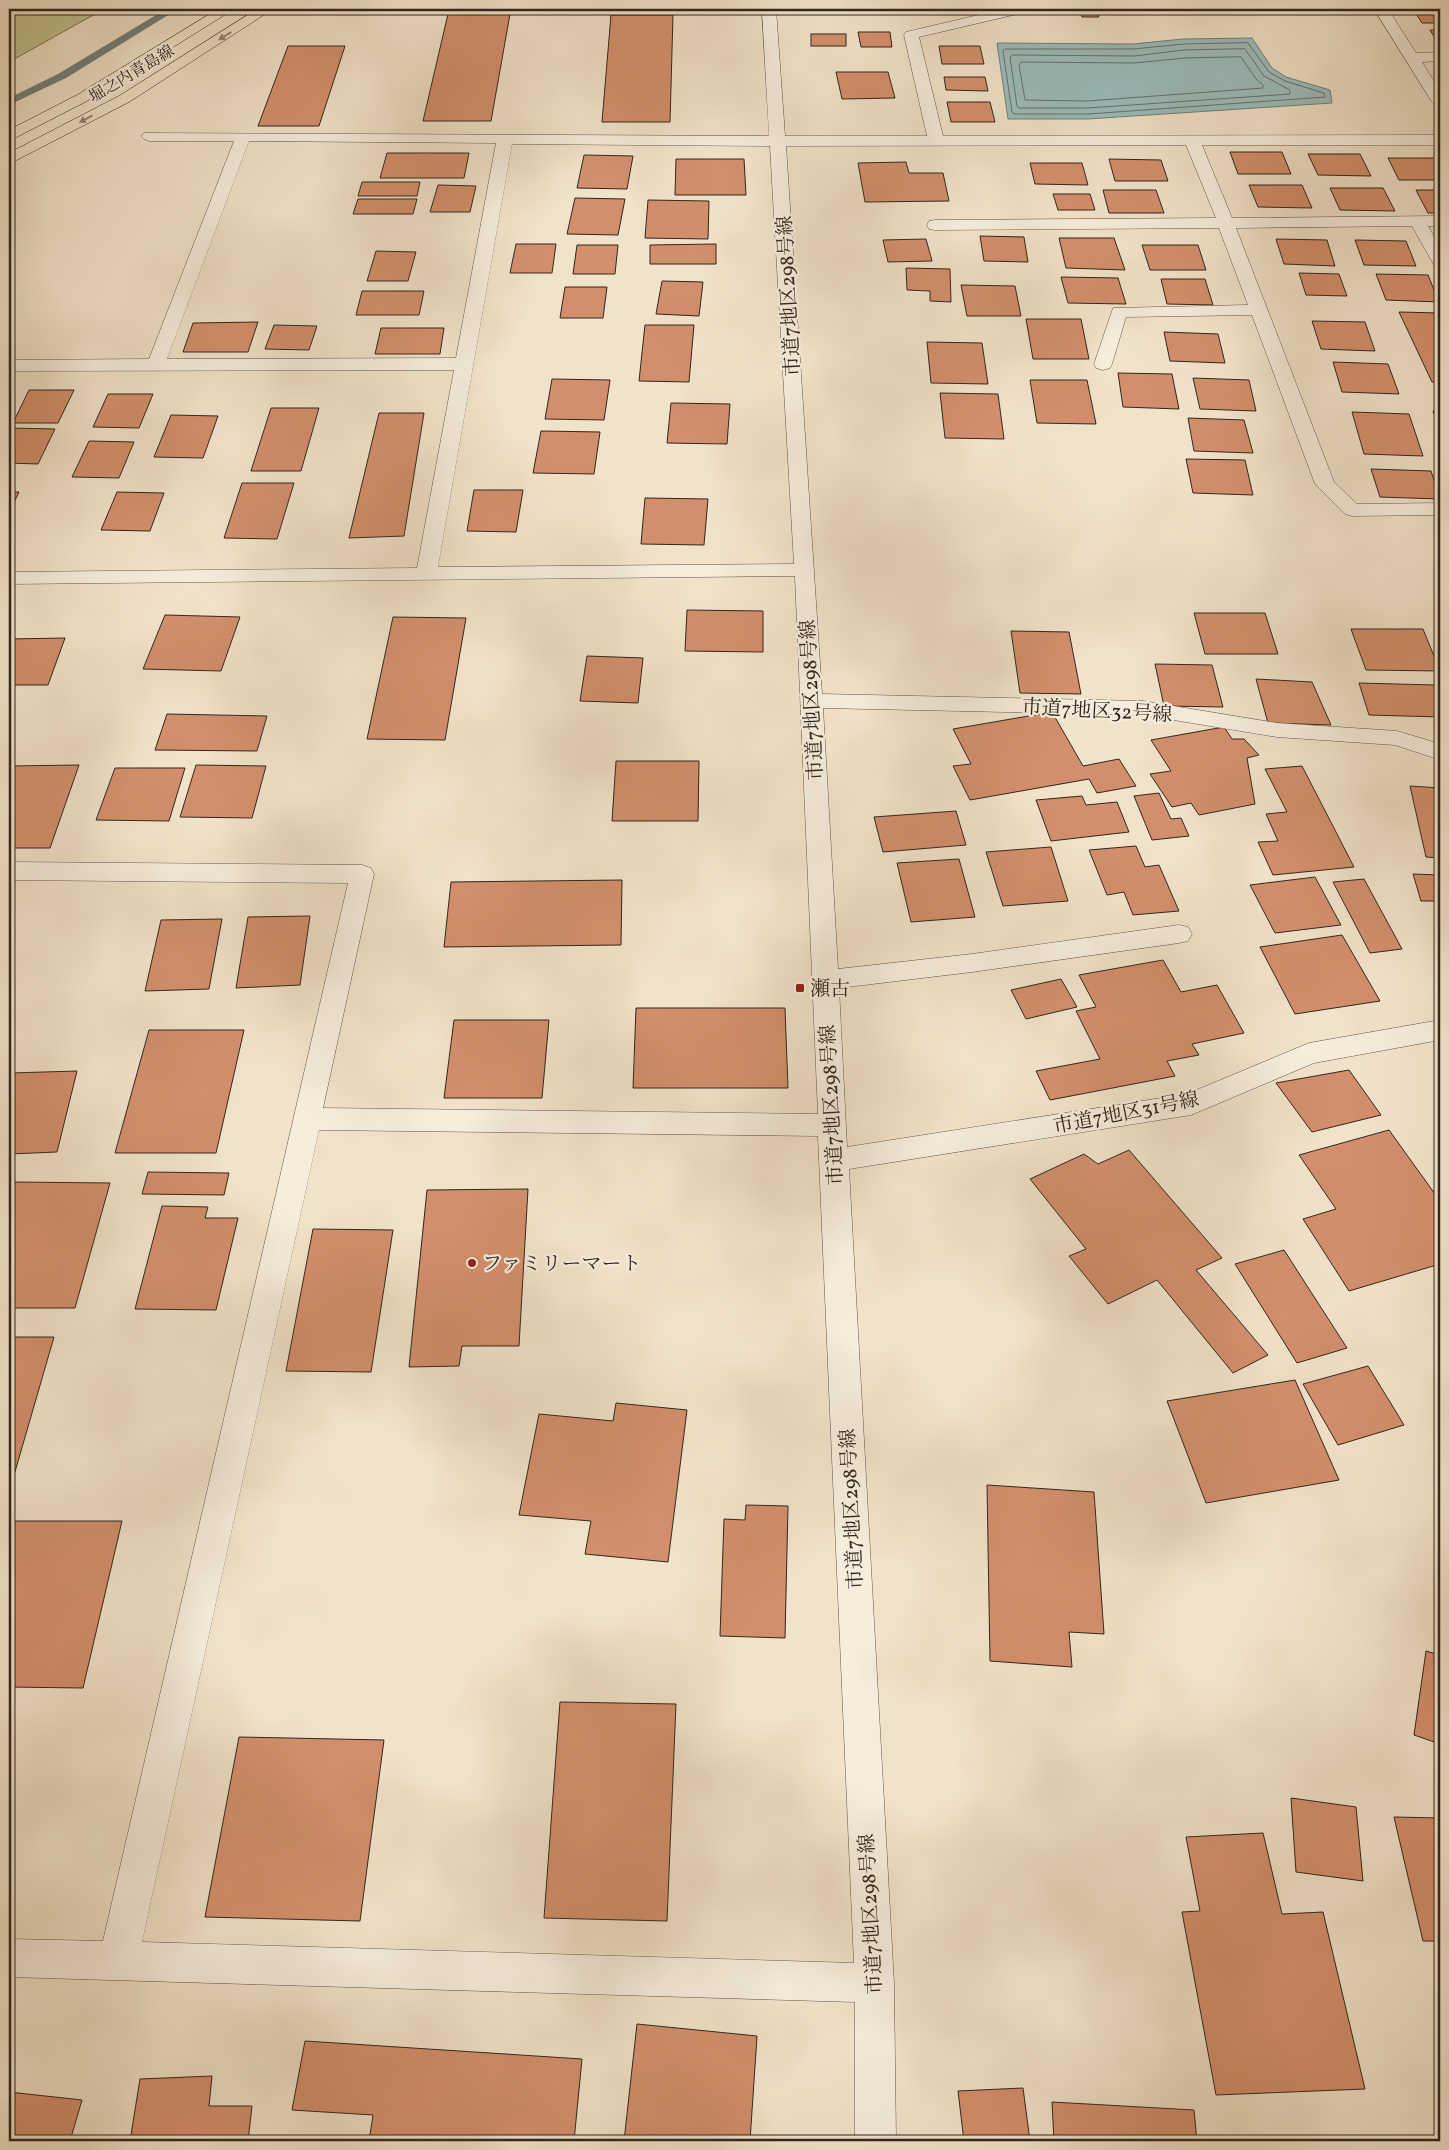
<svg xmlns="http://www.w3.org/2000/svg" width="1449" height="2150" font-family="Vollkorn,'Noto Serif JP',serif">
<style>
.green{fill:#c1c192;stroke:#797458}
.water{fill:#9cbdbd;stroke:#71817d}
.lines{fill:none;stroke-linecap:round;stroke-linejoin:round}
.shore{stroke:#66726d;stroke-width:1}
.stream{fill:#71817d;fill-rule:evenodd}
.building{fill:#d38f6d;stroke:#31261d}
.minor-casing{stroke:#615548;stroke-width:1}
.major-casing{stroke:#31261d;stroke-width:1}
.minor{fill:#f6eddd;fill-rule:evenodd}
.major{fill:#f1e3ca;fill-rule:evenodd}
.oneway{fill:#918474}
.poi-dot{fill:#8f2418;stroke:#f6eddd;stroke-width:2}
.labels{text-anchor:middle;stroke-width:4.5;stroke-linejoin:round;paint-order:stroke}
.far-street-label{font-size:16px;fill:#31261d;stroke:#f6eddd}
.street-label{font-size:20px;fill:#31261d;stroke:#f6eddd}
.poi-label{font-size:20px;fill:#31261d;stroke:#f6eddd;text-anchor:start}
</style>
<rect width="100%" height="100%" fill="#f1e3ca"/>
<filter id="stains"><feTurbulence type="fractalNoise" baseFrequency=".004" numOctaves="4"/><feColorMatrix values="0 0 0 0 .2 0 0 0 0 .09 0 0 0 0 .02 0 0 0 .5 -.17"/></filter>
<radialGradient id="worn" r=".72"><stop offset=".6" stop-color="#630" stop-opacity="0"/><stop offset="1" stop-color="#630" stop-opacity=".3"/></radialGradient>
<!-- green -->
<path class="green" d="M 9,9 L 104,9 L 9,62 Z"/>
<!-- water -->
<path class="water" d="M 1252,38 L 1272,68 L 1286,77 L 1330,90 L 1332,103 L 1088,119 L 1008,119 L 997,43 L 1133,44 L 1183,39 Z"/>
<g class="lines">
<!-- shore -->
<g class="shore">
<path d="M 1248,43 L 1269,72 L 1285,81 L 1324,93 L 1325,97 L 1088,114 L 1014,114 L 1012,112 L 1003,51 L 1005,49 L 1133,49 L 1184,44 Z"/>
<path d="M 1245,49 L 1264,76 L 1290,90 L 1290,94 L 1088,108 L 1019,108 L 1017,106 L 1010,57 L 1013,55 L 1134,56 L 1184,50 Z"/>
<path d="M 1241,57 L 1256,79 L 1263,85 L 1263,88 L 1087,101 L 1025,100 L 1019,65 L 1021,62 L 1134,63 L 1185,58 Z"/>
</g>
<!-- stream -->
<path class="stream" d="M 166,9 L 178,9 L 66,78 L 9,105 L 9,98 L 58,74 Z"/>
</g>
<!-- building -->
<g class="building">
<path d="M 845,9 L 878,9 L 879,12 L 845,12 Z"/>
<path d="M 1061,9 L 1095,9 L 1099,17 L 1082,17 L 1080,13 L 1062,13 Z"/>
<path d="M 1413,9 L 1440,9 L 1440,23 L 1422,23 Z"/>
<path d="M 448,14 L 510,14 L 491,121 L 423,121 Z"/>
<path d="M 611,15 L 673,15 L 670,122 L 602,122 Z"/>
<path d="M 1430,30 L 1440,30 L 1440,46 Z"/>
<path d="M 858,32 L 890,32 L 892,47 L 861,47 Z"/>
<rect x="811" y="34" width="35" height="12"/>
<path d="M 288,46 L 345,46 L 319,126 L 258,126 Z"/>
<path d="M 939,46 L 980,46 L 984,64 L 942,64 Z"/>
<path d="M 836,72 L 888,72 L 895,98 L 842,99 Z"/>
<path d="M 944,77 L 985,77 L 988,91 L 946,90 Z"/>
<path d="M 947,102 L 990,102 L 995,122 L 951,122 Z"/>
<path d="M 1230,152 L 1282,152 L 1291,174 L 1238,174 Z"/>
<path d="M 387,153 L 469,153 L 464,178 L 380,178 Z"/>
<path d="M 1308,154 L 1360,154 L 1371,176 L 1318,175 Z"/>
<path d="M 584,155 L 633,156 L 627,189 L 577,188 Z"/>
<path d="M 1388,158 L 1440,158 L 1440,180 L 1399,180 Z"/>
<path d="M 676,159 L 744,159 L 746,195 L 675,195 Z"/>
<path d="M 1109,159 L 1161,160 L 1168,181 L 1115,181 Z"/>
<path d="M 906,162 L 909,173 L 943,173 L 949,201 L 865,202 L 858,163 Z"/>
<path d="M 1030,163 L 1082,163 L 1088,185 L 1035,184 Z"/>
<path d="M 362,182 L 420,182 L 417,196 L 358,196 Z"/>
<path d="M 438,185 L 476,186 L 470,212 L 430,212 Z"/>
<path d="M 1249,185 L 1302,185 L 1312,208 L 1258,207 Z"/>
<path d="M 1330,188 L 1383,188 L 1395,211 L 1340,210 Z"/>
<path d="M 1103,190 L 1156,190 L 1164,213 L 1109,213 Z"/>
<path d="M 1416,190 L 1440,190 L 1440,213 L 1428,213 Z"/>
<path d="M 1053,194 L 1090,194 L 1095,210 L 1058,210 Z"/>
<path d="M 575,198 L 625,199 L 618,235 L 567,234 Z"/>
<path d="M 358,199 L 417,199 L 413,214 L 353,214 Z"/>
<path d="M 648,200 L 709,201 L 708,239 L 645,238 Z"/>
<path d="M 980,236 L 1024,237 L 1028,262 L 984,261 Z"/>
<path d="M 1059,238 L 1114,238 L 1125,270 L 1066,268 Z"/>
<path d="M 926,239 L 932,261 L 888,262 L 883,240 Z"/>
<path d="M 1276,239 L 1327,240 L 1335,266 L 1284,264 Z"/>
<path d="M 1355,240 L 1406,241 L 1416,266 L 1364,265 Z"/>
<path d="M 516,244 L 556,244 L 552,273 L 510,273 Z"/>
<path d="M 716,244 L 716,264 L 650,264 L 650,245 Z"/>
<path d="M 577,245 L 618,245 L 615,274 L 573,274 Z"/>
<path d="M 1142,245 L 1198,245 L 1206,270 L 1150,270 Z"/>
<path d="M 376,251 L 416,252 L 408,281 L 367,281 Z"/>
<path d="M 906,268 L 950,269 L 951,302 L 930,301 L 930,291 L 907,290 Z"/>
<path d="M 1299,273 L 1339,274 L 1347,296 L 1306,295 Z"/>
<path d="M 1376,274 L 1428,275 L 1439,302 L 1386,300 Z"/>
<path d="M 1061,277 L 1118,278 L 1126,304 L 1068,303 Z"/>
<path d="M 1161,279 L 1205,279 L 1213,305 L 1167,304 Z"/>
<path d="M 662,281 L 703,282 L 699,316 L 656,314 Z"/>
<path d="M 961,285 L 1015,286 L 1021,316 L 967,316 Z"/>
<path d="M 565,287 L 607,287 L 603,318 L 560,318 Z"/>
<path d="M 362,291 L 424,291 L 419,315 L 356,315 Z"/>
<path d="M 1399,312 L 1440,313 L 1440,382 L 1432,382 Z"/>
<path d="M 1026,319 L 1081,319 L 1089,359 L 1033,359 Z"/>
<path d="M 1312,321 L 1365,322 L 1375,351 L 1321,349 Z"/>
<path d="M 258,322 L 248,352 L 183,352 L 193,323 Z"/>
<path d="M 274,325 L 317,326 L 309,350 L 265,349 Z"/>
<path d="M 645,325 L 694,325 L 689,382 L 639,381 Z"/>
<path d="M 381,328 L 444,328 L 440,354 L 375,354 Z"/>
<path d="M 1164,332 L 1218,334 L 1225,363 L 1170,361 Z"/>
<path d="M 927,342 L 982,343 L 988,384 L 931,383 Z"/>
<path d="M 1333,362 L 1388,364 L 1399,394 L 1342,392 Z"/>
<path d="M 1118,373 L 1172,374 L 1179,409 L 1123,407 Z"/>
<path d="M 1193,378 L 1249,380 L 1256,411 L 1200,409 Z"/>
<path d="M 552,379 L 610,380 L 604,420 L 545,419 Z"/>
<path d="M 1030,380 L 1087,380 L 1096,424 L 1037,423 Z"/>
<path d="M 29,390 L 74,390 L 58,423 L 13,423 Z"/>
<path d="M 940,393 L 998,394 L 1004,439 L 945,438 Z"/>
<path d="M 108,394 L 153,394 L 139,428 L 93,427 Z"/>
<path d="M 671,403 L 730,404 L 727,444 L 667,443 Z"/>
<path d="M 271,408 L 319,408 L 301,471 L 251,471 Z"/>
<path d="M 1433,411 L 1440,412 L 1440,432 Z"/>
<path d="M 1352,412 L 1409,414 L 1423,456 L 1364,454 Z"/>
<path d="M 379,413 L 424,413 L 404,536 L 349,538 Z"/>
<path d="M 171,415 L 218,416 L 203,458 L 154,457 Z"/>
<path d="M 1188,418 L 1244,420 L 1253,453 L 1194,451 Z"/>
<path d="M 9,428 L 55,429 L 38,464 L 9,463 Z"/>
<path d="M 541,431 L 600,432 L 594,474 L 533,473 Z"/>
<path d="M 89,441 L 134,442 L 119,478 L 72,477 Z"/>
<path d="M 1186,459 L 1245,460 L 1253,495 L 1193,493 Z"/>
<path d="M 1371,469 L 1431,471 L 1440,499 L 1380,497 Z"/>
<path d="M 242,483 L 294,483 L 277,539 L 224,538 Z"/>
<path d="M 474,490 L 523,490 L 516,532 L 467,531 Z"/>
<path d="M 9,492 L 19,492 L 9,513 Z"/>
<path d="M 117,492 L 164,493 L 150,531 L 101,530 Z"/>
<path d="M 645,498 L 708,499 L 704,545 L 641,544 Z"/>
<path d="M 687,610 L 763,611 L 763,652 L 685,651 Z"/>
<path d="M 1194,613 L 1265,613 L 1278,654 L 1205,654 Z"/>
<path d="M 165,615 L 240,617 L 221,671 L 143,669 Z"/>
<path d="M 393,617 L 466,618 L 445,740 L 367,739 Z"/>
<path d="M 1351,629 L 1423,629 L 1440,671 L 1366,670 Z"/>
<path d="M 1011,631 L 1069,632 L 1081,694 L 1020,693 Z"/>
<path d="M 65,638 L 48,685 L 9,685 L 9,639 Z"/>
<path d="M 587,656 L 643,658 L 638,703 L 580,701 Z"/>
<path d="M 1155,664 L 1212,665 L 1223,707 L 1164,706 Z"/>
<path d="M 1256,679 L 1312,682 L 1331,725 L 1268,723 Z"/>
<path d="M 1359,683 L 1434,685 L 1440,701 L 1440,717 L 1369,715 Z"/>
<path d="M 1052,712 L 1083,766 L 1119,759 L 1136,786 L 1097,793 L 1089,779 L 970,800 L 953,766 L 971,764 L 953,729 Z"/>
<path d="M 167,714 L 267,716 L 257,751 L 155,750 Z"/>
<path d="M 1224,727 L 1232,739 L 1244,739 L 1259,755 L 1247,758 L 1255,804 L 1199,815 L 1191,803 L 1172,807 L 1150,774 L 1171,771 L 1151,740 Z"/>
<path d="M 616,761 L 699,761 L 698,821 L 612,821 Z"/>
<path d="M 79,765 L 50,848 L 9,848 L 9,766 Z"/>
<path d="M 196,765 L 266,766 L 252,818 L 180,817 Z"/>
<path d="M 1302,766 L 1354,867 L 1273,875 L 1258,842 L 1278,841 L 1266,814 L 1287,812 L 1265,769 Z"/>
<path d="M 115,768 L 185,768 L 169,821 L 96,820 Z"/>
<path d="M 1410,786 L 1440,788 L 1440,858 L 1426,857 Z"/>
<path d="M 1159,793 L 1171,819 L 1181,818 L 1189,836 L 1152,840 L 1134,796 Z"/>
<path d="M 1082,796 L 1086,805 L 1117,802 L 1129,832 L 1051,841 L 1036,800 Z"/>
<path d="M 956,811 L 966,845 L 883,852 L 874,817 Z"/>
<path d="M 1136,846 L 1145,867 L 1159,865 L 1179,911 L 1133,915 L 1124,892 L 1107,895 L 1089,850 Z"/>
<path d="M 1051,847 L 1068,901 L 1003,906 L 986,852 Z"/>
<path d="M 959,859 L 975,917 L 911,922 L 897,863 Z"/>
<path d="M 1413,874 L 1440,875 L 1440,901 L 1421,901 Z"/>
<path d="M 1315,877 L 1341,925 L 1275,933 L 1250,885 Z"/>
<path d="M 1364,879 L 1402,949 L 1370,953 L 1333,882 Z"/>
<path d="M 622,880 L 621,945 L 444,947 L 451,882 Z"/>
<path d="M 310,916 L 300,985 L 236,988 L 248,917 Z"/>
<path d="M 222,919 L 209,989 L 145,991 L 161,920 Z"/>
<path d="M 1342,935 L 1380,1001 L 1295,1014 L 1260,947 Z"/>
<path d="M 1163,960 L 1181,992 L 1217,985 L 1244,1033 L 1192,1044 L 1199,1055 L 1167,1061 L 1175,1076 L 1050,1100 L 1036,1071 L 1100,1059 L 1076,1011 L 1096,1007 L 1079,975 Z"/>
<path d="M 1061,979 L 1077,1007 L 1026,1019 L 1011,990 Z"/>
<path d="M 636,1008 L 785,1008 L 788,1088 L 633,1088 Z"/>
<path d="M 454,1020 L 549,1020 L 542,1098 L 444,1098 Z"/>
<path d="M 149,1030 L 244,1030 L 216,1153 L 115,1153 Z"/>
<path d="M 1349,1070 L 1381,1115 L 1312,1132 L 1276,1083 Z"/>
<path d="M 77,1071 L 57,1152 L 9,1154 L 10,1073 Z"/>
<path d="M 1389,1130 L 1440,1201 L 1440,1264 L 1349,1291 L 1303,1219 L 1336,1209 L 1299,1155 Z"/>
<path d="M 1129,1150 L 1222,1258 L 1196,1270 L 1268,1355 L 1233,1373 L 1157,1280 L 1108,1304 L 1069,1256 L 1086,1249 L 1030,1179 L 1084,1154 L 1098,1164 Z"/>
<path d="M 148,1172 L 229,1173 L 224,1195 L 142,1194 Z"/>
<path d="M 14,1182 L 110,1183 L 75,1308 L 9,1308 L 9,1197 Z"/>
<path d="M 528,1189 L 519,1346 L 462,1346 L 459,1366 L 409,1367 L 427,1190 Z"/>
<path d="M 162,1206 L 208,1207 L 205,1218 L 238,1218 L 216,1310 L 135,1309 Z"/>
<path d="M 313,1229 L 393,1230 L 371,1372 L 286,1371 Z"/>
<path d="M 1284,1250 L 1347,1348 L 1297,1363 L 1235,1264 Z"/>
<path d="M 9,1337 L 54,1337 L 12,1482 L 9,1482 Z"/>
<path d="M 1368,1366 L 1404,1425 L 1338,1445 L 1303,1384 Z"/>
<path d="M 1295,1380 L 1339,1480 L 1206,1503 L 1167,1401 Z"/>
<path d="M 616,1403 L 687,1410 L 668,1562 L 585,1554 L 591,1521 L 519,1515 L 539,1414 L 613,1421 Z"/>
<path d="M 987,1485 L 1094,1492 L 1104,1634 L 1069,1632 L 1072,1667 L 990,1661 Z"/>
<path d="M 746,1505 L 788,1506 L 785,1638 L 720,1636 L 724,1519 L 745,1520 Z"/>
<path d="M 11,1521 L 122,1521 L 83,1688 L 9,1687 L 9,1527 Z"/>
<path d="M 1426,1651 L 1440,1655 L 1440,1744 L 1414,1735 Z"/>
<path d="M 560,1702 L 676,1704 L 667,1921 L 544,1918 Z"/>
<path d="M 239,1737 L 384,1740 L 360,1921 L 205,1917 Z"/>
<path d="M 1291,1798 L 1356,1807 L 1363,1881 L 1296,1872 Z"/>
<path d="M 1394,1817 L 1440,1818 L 1440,1941 L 1423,1941 Z"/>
<path d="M 1263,1833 L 1282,1914 L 1323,1912 L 1365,2089 L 1216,2095 L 1182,1912 L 1200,1911 L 1186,1837 Z"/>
<path d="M 637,2024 L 757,2036 L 750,2141 L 624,2141 Z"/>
<path d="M 305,2041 L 582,2059 L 574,2141 L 369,2141 L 373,2115 L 292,2110 Z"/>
<path d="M 212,2076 L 209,2106 L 252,2106 L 248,2141 L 130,2141 L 140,2079 Z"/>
<path d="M 1023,2088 L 1030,2141 L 964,2141 L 958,2091 Z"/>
<path d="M 9,2092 L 82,2100 L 70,2141 L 9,2141 Z"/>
<path d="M 1052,2102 L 1194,2110 L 1197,2141 L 1054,2141 Z"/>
</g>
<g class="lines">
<!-- minor casing -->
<g class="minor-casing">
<g id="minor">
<path d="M 762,9 L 776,9 L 785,136 L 927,136 L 904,35 L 906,32 L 1004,9 L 1028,9 L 1026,12 L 919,37 L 943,136 L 1440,135 L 1440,145 L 1202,145 L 1232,218 L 1440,216 L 1440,226 L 1428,226 L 1440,247 L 1440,266 L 1434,265 L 1412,226 L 1236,228 L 1334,482 L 1357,504 L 1440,503 L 1440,515 L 1352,516 L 1345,514 L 1315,484 L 1252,315 L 1126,317 L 1112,364 L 1110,368 L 1103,370 L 1096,368 L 1094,364 L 1113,308 L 1248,305 L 1219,228 L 935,230 L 929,229 L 927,225 L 929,221 L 935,220 L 1216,218 L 1186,145 L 786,146 L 822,694 L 1143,701 L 1277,723 L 1397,731 L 1440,744 L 1440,760 L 1395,745 L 1277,737 L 1143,715 L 823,708 L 838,969 L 972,954 L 1179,925 L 1188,927 L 1192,934 L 1188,941 L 1179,943 L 972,972 L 839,988 L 847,1147 L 1187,1094 L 1309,1043 L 1440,1020 L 1440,1040 L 1314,1063 L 1191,1115 L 849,1169 L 894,1983 L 896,2141 L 855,2141 L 855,2002 L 9,1977 L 9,1939 L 103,1941 L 348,883 L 9,880 L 9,862 L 362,865 L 371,868 L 374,874 L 323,1108 L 818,1114 L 795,576 L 9,584 L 9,572 L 417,568 L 454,370 L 9,371 L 9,360 L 149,359 L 234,141 L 149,141 L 144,139 L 141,136 L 144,133 L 769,136 ZM 249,141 L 496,143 L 456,358 L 167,359 ZM 512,144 L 770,146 L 794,564 L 438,567 ZM 319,1130 L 818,1136 L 854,1963 L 142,1942 Z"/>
<path d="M 1374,9 L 1388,9 L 1416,53 L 1440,53 L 1440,61 L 1422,62 L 1440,91 L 1440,106 L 1435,105 L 1432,102 Z"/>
</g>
</g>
<!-- major casing -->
<g class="major-casing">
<g id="major">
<path d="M 218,9 L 234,9 L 87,101 L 9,141 L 9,130 L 77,95 Z"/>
<path d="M 257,9 L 273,9 L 129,102 L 9,164 L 9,153 L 119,96 Z"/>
</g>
</g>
<!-- minor -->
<use href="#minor" class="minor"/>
<!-- major -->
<use href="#major" class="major"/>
</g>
<!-- one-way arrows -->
<defs><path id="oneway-solid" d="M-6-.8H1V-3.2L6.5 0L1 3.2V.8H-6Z" transform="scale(1.25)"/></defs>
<g class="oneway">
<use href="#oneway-solid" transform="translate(225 36) rotate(148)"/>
<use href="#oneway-solid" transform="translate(86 119) rotate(152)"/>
</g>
<!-- markers -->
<g class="poi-dot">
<rect x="795" y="983" width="10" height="10" rx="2.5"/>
<circle cx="472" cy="1263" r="5"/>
</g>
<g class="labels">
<!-- far-street labels -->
<g class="far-street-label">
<text transform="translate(131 73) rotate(-31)" y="6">堀之内青島線</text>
</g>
<!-- street labels -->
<g class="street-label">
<text transform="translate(788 296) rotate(-93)" y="7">市道7地区298号線</text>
<text transform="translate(811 700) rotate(-93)" y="7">市道7地区298号線</text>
<text transform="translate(1097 710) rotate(3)" y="7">市道7地区32号線</text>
<text transform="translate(831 1105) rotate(-93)" y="7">市道7地区298号線</text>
<text transform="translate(1126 1112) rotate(-11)" y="7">市道7地区31号線</text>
<text transform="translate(851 1509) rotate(-93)" y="7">市道7地区298号線</text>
<text transform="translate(870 1914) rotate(-93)" y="7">市道7地区298号線</text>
</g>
<!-- poi labels -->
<g class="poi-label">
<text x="810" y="995">瀬古</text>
<text x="482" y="1270">ファミリーマート</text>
</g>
</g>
<!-- margin -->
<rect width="1449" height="2150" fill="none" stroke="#f1e3ca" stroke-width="30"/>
<rect x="10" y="10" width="1429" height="2130" fill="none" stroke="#31261d" stroke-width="2.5"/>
<rect x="15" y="15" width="1419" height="2120" fill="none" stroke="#31261d"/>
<rect width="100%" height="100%" filter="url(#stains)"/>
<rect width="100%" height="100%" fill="url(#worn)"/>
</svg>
